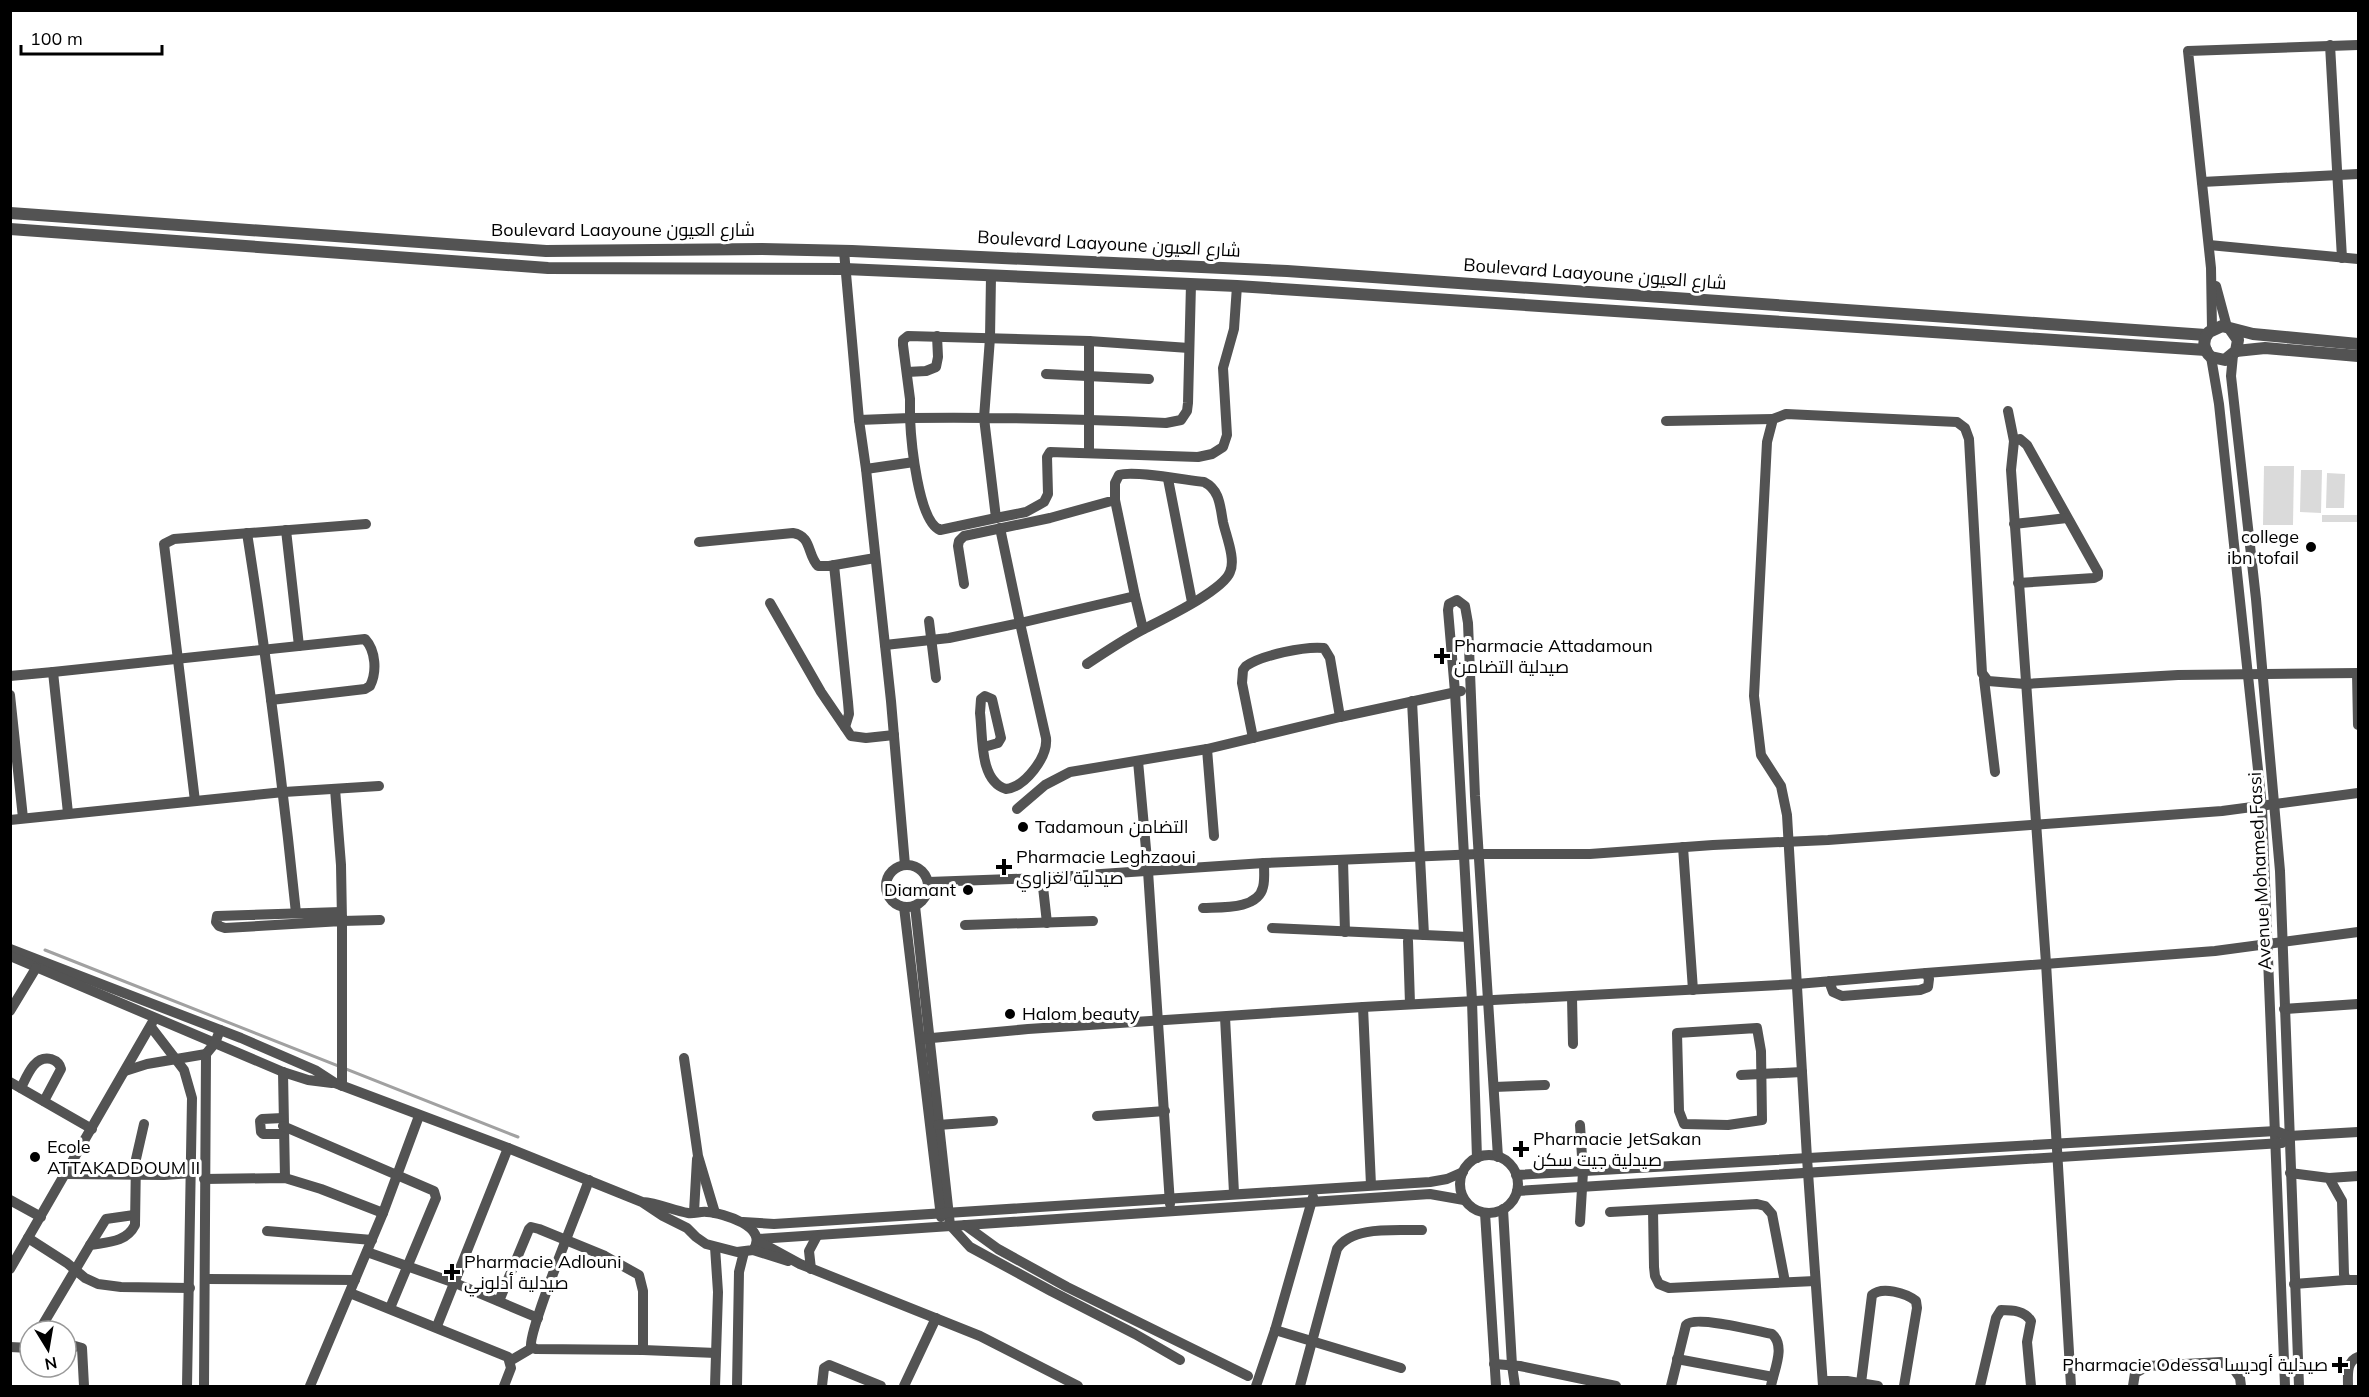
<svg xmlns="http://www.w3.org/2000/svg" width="2369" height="1397" font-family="Mulish,Cairo,sans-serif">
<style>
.green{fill:#dadada}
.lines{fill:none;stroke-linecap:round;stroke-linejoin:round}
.stream{stroke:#a1a1a1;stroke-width:3}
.minor{stroke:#535353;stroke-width:10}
.tertiary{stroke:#535353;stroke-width:12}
.poi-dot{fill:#000;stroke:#fff;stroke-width:2}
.labels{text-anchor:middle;stroke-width:6;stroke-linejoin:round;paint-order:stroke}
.street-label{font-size:18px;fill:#000;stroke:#fff}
.poi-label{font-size:18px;fill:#000;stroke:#fff;text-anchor:start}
</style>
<rect width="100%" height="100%" fill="#fff"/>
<!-- green -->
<g class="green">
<path d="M 2264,466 L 2294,466 L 2293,525 L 2263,525 Z"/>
<path d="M 2301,470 L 2322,470 L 2321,513 L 2300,512 Z"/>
<path d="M 2327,473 L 2345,474 L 2344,508 L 2326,508 Z"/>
<rect x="2322" y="515" width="36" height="7"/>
</g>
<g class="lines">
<!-- stream -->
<path class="stream" d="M 45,950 L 518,1137"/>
<!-- minor -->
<g class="minor">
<path d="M 2330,45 L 2342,258"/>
<path d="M 2202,182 L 2358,174"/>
<path d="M 2209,245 L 2358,259"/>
<path d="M 844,251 L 859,420 L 866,469 L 891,701 L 905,865"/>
<path d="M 991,276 L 990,338 L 984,418 L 996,518 L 940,530 C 918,521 911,441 910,418 C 995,417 1081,419 1166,423 L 1181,420 L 1187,411 L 1188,403 L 1191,284"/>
<path d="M 2216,286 L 2227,327"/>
<path d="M 2212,329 L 2211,268 L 2188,51 L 2358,45"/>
<path d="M 1089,341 L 1089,453"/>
<path d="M 2233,355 L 2231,376 L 2256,599 L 2280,871 L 2299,1386"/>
<path d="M 2211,357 L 2219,404 L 2262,807 L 2285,1386"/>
<path d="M 907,372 L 926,371 L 936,367 L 938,357 L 937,336"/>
<path d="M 1046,374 L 1149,379"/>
<path d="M 2008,411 L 2014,441 L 2011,470 L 2046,963 L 2071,1386"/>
<path d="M 859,420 L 910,418 L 910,399 L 903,345 L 903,340 L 908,336 L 1089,341 L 1189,348"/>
<path d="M 1666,421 L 1773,419"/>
<path d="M 2014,441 L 2020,439 L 2027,445 L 2098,572 L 2098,576 L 2094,578 L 2018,583"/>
<path d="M 866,469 L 914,462"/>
<path d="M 1168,479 L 1192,602"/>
<path d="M 1115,500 L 1135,596"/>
<path d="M 996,518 L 1026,512 L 1044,502 L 1048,494 L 1047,457 L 1050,452 L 1198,457 L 1212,454 L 1223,447 L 1227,435 L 1223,368 L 1234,329 L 1237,286"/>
<path d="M 2014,524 L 2067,518"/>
<path d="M 286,530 L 299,646"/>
<path d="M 247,533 C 267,660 283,786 296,913"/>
<path d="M 699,542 L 793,533 C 812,536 807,555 818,566 L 829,566 L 875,558"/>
<path d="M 834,565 L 848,702 L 849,714 L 845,727"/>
<path d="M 964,584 L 958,546 L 959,541 L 964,536 L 1050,518 L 1115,500 L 1115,483 L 1119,475 C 1133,470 1185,480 1204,482 C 1220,490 1220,506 1223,522 C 1226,536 1236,559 1230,572 C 1223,591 1161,620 1142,630 C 1123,640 1105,652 1087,664"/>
<path d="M 770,603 L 821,692 L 851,736 L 866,738 L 894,735"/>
<path d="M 929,621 L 936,678"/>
<path d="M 885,645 L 949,638 L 1020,623 L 1000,528"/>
<path d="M 53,672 L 365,639 C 376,651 377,672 370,686 L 365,689 L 271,700"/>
<path d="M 2357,673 L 2358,725"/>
<path d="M 10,676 L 53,672 L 68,813"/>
<path d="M 1984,679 L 1995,772"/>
<path d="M 10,695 L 23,818"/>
<path d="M 1412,701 L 1424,935"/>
<path d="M 1253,738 L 1242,683 L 1243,670 L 1246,666 C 1262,655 1305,646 1324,648 L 1330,658 L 1340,717"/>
<path d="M 984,747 L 998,743 L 1001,738 L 992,699 L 985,696 L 981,699 L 980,713 C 983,736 979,781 1006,789 C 1025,787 1048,757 1046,738 L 1020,623 L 1135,596 L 1143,629"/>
<path d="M 1207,749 L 1214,836"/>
<path d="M 1138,761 L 1148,871 L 1170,1204"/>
<path d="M 335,789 L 341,865 L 342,921 L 380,920"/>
<path d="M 195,801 L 164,544 L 174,539 L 366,524"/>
<path d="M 1017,809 L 1045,785 L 1070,772 L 1207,749 L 1340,717 L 1461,691"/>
<path d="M 10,820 L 284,792 L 379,786"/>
<path d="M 1683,847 L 1693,990"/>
<path d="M 1343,860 L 1345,932"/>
<circle cx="907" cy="886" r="21"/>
<path d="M 1042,878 L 1047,923"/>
<path d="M 928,882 L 1042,878 L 1264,863 L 1479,854 L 1590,854 L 1713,845 L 1828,840 L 2222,811 L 2358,793"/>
<path d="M 915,906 L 950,1225 L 970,1247 L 1051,1291 L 1135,1334 L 1180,1360"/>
<path d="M 904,907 L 941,1217"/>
<path d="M 1203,908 C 1220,907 1258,910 1263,887 C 1265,880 1264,871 1264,863"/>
<path d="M 341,912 L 217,916 L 216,922 L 219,926 L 225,928 L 342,921 L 342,1086"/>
<path d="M 965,925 L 1093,921"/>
<path d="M 1272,928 L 1468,937"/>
<path d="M 1408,941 L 1410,1004"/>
<path d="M 10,949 L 241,1038 L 315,1070 L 335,1083 L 508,1148 L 642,1202 L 663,1216 L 687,1228 L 696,1237 L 706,1244 L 737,1252 L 753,1250 C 770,1227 723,1213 707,1212 C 701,1211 694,1214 688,1213 C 672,1210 658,1203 642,1202"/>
<path d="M 10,956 L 283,1072 L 308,1080 L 332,1083"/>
<path d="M 1926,973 L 2215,951 L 2358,932"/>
<path d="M 1572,997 L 1573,1044"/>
<path d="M 1363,1007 L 1371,1185"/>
<path d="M 2284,1009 L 2358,1004"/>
<path d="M 10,1011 L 36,968"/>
<path d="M 1225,1017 L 1234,1193"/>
<path d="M 151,1027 L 184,1070 L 192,1098 L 187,1386"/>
<path d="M 1757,1028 L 1761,1051 L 1762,1120 L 1728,1125 L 1684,1124 L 1679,1111 L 1677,1033 Z"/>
<path d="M 921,1039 L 1028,1029 L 1363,1007 L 1797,984 L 1926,973 L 1929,979 L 1928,987 L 1920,990 L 1842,996 L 1833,992 L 1829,981"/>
<path d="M 684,1058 L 698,1156 L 715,1213"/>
<path d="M 125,1071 L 147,1064 L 206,1054"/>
<path d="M 283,1072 L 285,1178"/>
<path d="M 1741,1075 L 1802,1072"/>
<path d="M 10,1082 L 92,1129"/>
<path d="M 1494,1087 L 1545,1085"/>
<path d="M 21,1088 C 27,1076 34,1055 51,1059 C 57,1061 60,1064 61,1069 L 44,1101"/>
<path d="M 1097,1116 L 1165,1111"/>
<path d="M 283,1118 L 262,1119 L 260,1121 L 261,1132 L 263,1134 L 283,1134"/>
<path d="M 938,1125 L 993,1121"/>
<path d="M 1580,1125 L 1583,1172 L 1580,1222"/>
<path d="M 283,1126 L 434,1191 L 436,1198 L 390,1308"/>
<circle cx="1489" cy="1184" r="29"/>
<path d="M 1477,1158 L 1472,1001 L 1455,692 L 1448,610 L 1449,604 L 1457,600 L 1465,606 L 1468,623 L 1475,796 L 1498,1157"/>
<path d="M 2290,1173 L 2329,1178 L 2342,1201 L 2344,1274 L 2346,1280 L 2358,1280"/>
<path d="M 66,1174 L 164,1175 L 192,1173"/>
<path d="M 1516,1175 L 2276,1131 L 2289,1136 L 2358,1132"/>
<path d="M 2329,1178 L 2358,1176"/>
<path d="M 204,1179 L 285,1178 L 321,1189 L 383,1213"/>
<path d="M 589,1180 C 580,1206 528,1330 531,1347 L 536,1349 L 643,1350 L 716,1353"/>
<path d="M 1517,1191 L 2282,1143"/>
<path d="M 10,1200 L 41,1217"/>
<path d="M 1503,1209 L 1512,1365 L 1515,1386"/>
<path d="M 1653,1210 L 1654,1267 L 1655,1276 L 1659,1284 L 1669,1288 L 1815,1281"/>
<path d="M 694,1212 L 697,1159"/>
<path d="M 1610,1212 L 1757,1204 L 1765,1206 L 1772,1214 L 1785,1282"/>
<path d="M 1485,1213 L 1496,1386"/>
<path d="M 743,1222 L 774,1224 L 1430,1182 L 1447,1179 L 1463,1172"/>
<path d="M 965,1225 L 998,1249 L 1067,1287 L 1248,1376"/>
<path d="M 267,1231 L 372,1240"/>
<path d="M 28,1238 L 67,1263 L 85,1278 L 98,1284 L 121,1287 L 190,1288"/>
<path d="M 758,1239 L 1430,1194 L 1464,1200"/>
<path d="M 758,1241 L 800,1264 L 980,1336 L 1078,1386"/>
<path d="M 90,1245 L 106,1219 L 134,1215"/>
<path d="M 715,1247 L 718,1292 L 715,1386"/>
<path d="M 753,1250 L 788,1261"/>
<path d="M 367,1252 L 455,1283 L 538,1318"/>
<path d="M 10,1269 L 152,1023"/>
<path d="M 811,1269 L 809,1251 L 817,1236"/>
<path d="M 206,1279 L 355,1280"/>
<path d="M 2294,1284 L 2346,1280"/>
<path d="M 350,1293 L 508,1357 L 511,1368 L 504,1386"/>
<path d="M 499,1301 L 529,1229 L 531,1227 L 539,1229 L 605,1256 L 639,1275 L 643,1291 L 643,1350"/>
<path d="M 437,1326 L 508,1148"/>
<path d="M 1275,1330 L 1401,1368"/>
<path d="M 39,1331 L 90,1245 C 107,1242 126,1243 135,1225 L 136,1159 L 144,1124"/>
<path d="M 66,1346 L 75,1346 L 82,1348 L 84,1386"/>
<path d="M 10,1347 L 30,1348"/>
<path d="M 1677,1359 L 1773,1377"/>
<path d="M 510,1361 L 532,1348"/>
<path d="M 1494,1364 L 1520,1366 L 1616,1386"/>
<path d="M 1823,1381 L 1847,1381 L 1878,1386"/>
<path d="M 1861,1383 L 1872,1295 C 1882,1286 1906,1293 1916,1301 L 1917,1308 L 1904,1386"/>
<path d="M 204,1386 L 206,1054 L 215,1043 L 220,1030"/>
<path d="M 310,1386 L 383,1213 L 419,1116"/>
<path d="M 737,1386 L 739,1272 L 744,1252"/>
<path d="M 822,1386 L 824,1368 L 829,1365 L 881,1386"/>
<path d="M 904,1386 L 936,1318"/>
<path d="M 1256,1386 L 1275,1330 L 1313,1197"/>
<path d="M 1300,1386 L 1337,1249 C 1352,1225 1397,1231 1422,1230"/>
<path d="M 1671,1386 L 1686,1325 C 1695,1315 1756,1331 1772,1334 C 1786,1346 1774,1370 1771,1386"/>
<path d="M 1823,1386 L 1807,1158 L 1787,815 L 1781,786 L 1761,755 L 1754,696 L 1767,442 L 1773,419 L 1786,414 L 1957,422 L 1965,428 L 1969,439 L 1982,673 L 1988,681 L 2025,684 L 2178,675 L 2358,673"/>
<path d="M 1980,1386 L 1996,1318 L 2001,1310 C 2013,1310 2025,1311 2031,1321 L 2027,1342 L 2031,1386"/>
<path d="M 2133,1386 L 2135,1373 L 2148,1366 L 2221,1362 L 2233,1368 L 2240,1378 L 2241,1386"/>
<path d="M 2348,1386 C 2348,1376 2346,1361 2358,1357"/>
</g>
<!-- tertiary -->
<g class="tertiary">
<path d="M 10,213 L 546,251 L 762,249 L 852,251 L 1287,271 L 2206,335"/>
<path d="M 10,229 L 548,268 L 845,269 L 1237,286 L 2206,350"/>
<path d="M 2231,330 L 2238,340 L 2236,351 L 2225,360 L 2211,357 C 2203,350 2202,340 2209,332 L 2222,326 L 2253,334 L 2358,344"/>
<path d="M 2236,351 L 2265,348 L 2358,356"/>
</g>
</g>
<!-- markers -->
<g class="poi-dot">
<circle cx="2311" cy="547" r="6"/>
<path d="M1439 647h6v6h6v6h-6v6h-6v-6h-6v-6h6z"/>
<circle cx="1023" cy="827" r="6"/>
<path d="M1001 858h6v6h6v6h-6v6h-6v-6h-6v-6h6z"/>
<circle cx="968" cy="890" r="6"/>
<circle cx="1010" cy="1014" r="6"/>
<path d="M1518 1140h6v6h6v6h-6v6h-6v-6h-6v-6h6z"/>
<circle cx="35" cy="1157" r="6"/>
<path d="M449 1263h6v6h6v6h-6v6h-6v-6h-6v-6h6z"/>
<path d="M2337 1356h6v6h6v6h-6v6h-6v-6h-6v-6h6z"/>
</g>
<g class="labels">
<!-- street labels -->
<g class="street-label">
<text x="623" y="236">Boulevard Laayoune شارع العيون</text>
<text transform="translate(1109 244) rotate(3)" y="6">Boulevard Laayoune شارع العيون</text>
<text transform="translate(1595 274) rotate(4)" y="6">Boulevard Laayoune شارع العيون</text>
<text transform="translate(2260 871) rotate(-93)" y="6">Avenue Mohamed Fassi</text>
</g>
<!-- poi labels -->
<g class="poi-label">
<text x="2299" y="543" text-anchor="end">college<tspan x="2299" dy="21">ibn tofail</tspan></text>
<text x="1454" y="652">Pharmacie Attadamoun<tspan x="1454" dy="21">صيدلية التضامن</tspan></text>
<text x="1035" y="833">Tadamoun التضامن</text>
<text x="1016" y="863">Pharmacie Leghzaoui<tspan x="1016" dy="21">صيدلية لغزاوي</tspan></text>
<text x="956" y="896" text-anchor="end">Diamant</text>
<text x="1022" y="1020">Halom beauty</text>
<text x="1533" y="1145">Pharmacie JetSakan<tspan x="1533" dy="21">صيدلية جيت سكن</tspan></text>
<text x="47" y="1153">Ecole<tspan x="47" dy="21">ATTAKADDOUM II</tspan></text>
<text x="464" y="1268">Pharmacie Adlouni<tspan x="464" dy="21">صيدلية أدلوني</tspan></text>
<text x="2328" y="1371" text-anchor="end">Pharmacie Odessa صيدلية أوديسا</text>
</g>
</g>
<!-- border -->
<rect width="2369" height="1397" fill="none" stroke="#000000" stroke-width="24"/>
<!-- north arrow -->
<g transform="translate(48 1349) rotate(169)"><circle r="28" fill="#ffffff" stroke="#999999" stroke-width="1.5"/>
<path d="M0-4.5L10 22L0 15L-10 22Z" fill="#000000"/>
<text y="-9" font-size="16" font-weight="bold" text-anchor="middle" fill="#000000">N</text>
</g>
<!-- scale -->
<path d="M21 45v9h141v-9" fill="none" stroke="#000000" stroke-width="3"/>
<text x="30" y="45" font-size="18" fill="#000000" stroke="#ffffff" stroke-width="4.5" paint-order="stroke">100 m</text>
</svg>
